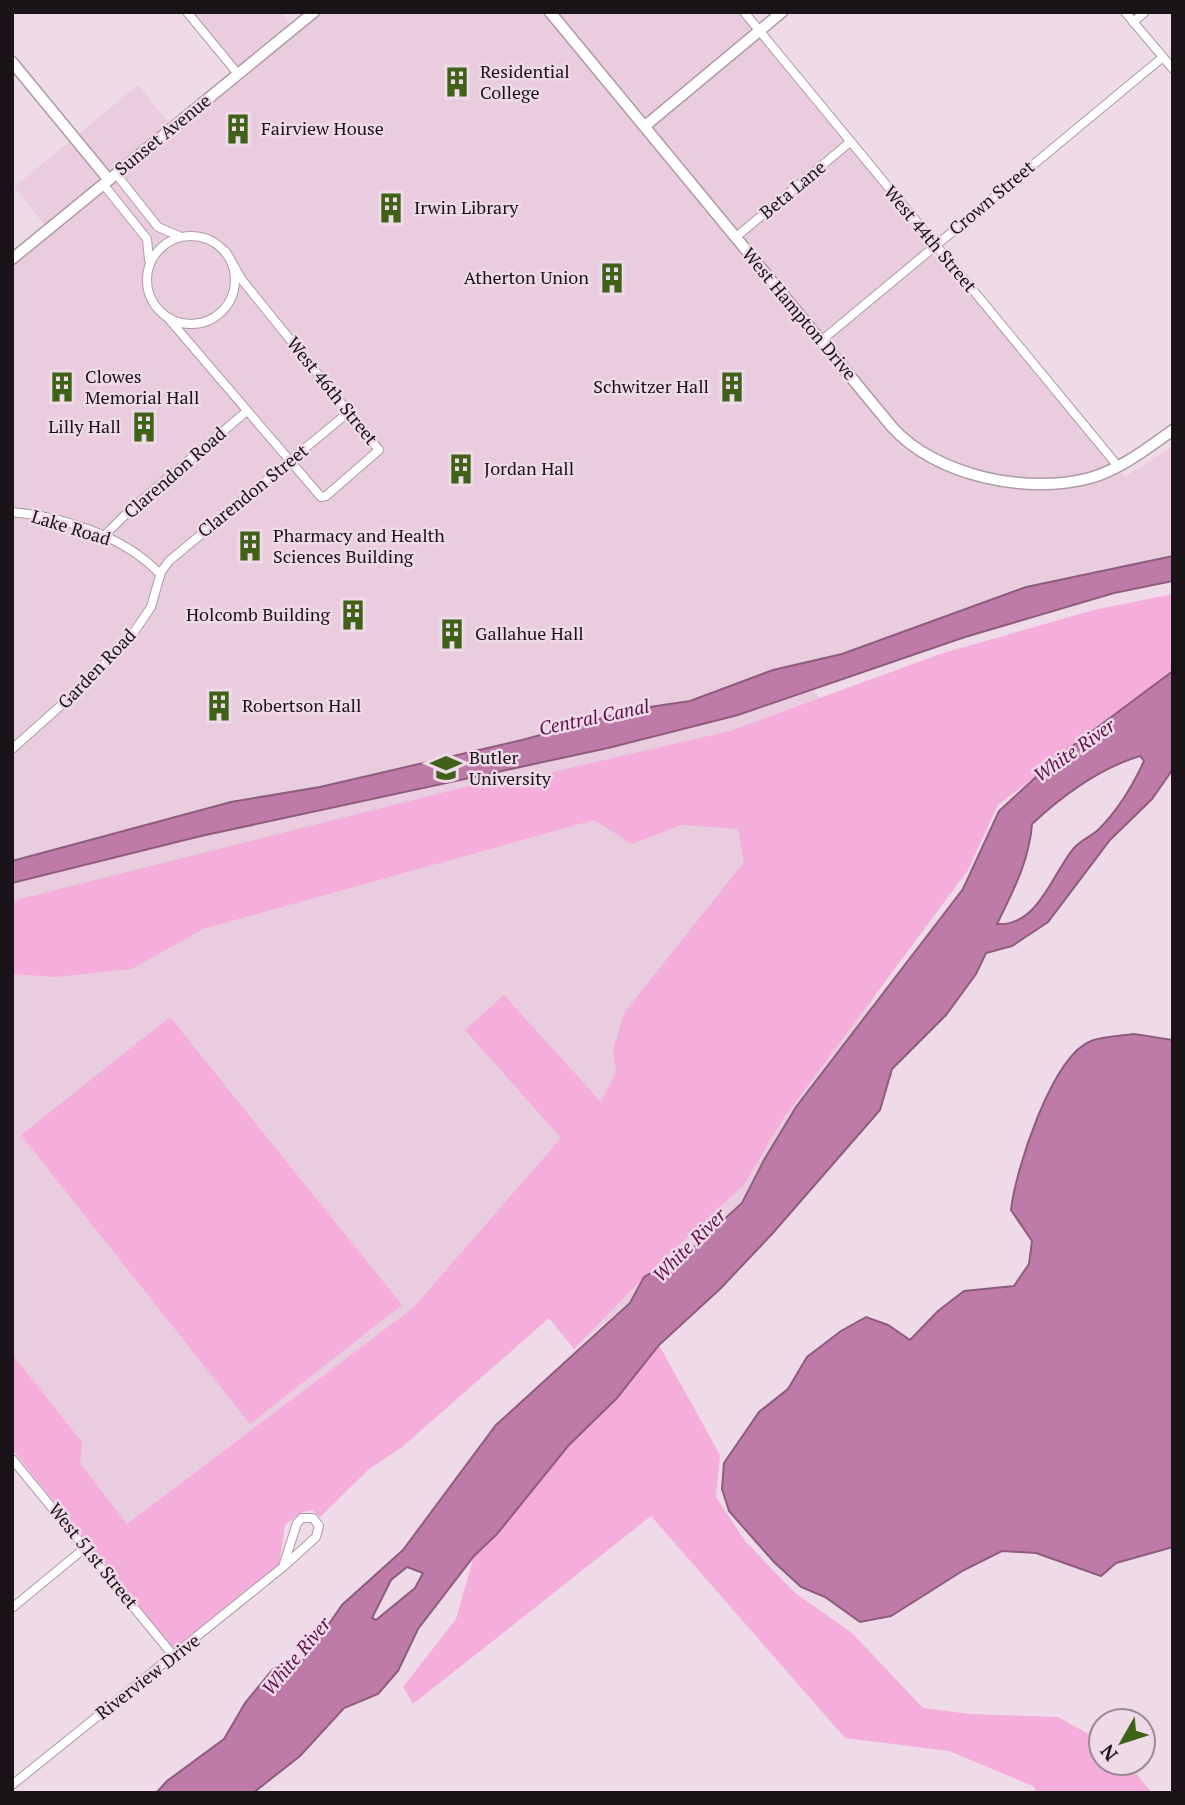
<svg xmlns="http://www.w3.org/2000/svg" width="1185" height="1805" font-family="'PT Serif',serif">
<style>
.built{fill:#e9cdde}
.green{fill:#f5aedc}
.water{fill:#bf7ba8;stroke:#8e5c7c;stroke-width:2;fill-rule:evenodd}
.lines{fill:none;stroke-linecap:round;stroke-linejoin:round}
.street-casing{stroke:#ae9ba7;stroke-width:10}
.secondary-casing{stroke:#ae9ba7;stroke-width:13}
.street{stroke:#fff;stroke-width:8}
.secondary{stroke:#fff;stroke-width:10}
.labels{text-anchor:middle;stroke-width:5;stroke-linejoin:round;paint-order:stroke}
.poi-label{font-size:18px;fill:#1a1317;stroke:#efdae7;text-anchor:start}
.street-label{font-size:18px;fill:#1a1317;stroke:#efdae7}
.water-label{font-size:19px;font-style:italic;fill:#610f4d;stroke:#efdae7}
</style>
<rect width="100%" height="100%" fill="#efdae7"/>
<!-- built -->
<path class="built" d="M 192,12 L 280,12 L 294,29 L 314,12 L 740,12 L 1125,477 L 1173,446 L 1173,556 L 1026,585 L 842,654 L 793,667 L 968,870 L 877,992 L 857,1032 L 894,1076 L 574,1349 L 549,1318 L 402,1447 L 369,1469 L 320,1517 L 312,1510 L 300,1513 L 285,1525 L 279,1568 L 174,1653 L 12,1449 L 12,259 L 48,229 L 14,187 L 138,85 L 173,128 L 238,75 Z"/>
<!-- green -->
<g class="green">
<path d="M 1173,594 L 1173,671 L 998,805 L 968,870 L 783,1119 L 744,1185 L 644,1277 L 574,1349 L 549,1318 L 402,1447 L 369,1469 L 320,1517 L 312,1510 L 300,1513 L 285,1525 L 279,1568 L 174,1653 L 12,1449 L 12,1354 L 82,1442 L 80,1463 L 127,1524 L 413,1308 L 561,1138 L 465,1030 L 504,995 L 601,1102 L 616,1072 L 613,1050 L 624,1013 L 744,862 L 738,829 L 681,825 L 632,844 L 594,820 L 203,929 L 132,969 L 56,977 L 12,974 L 12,901 L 477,784 L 522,779 L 730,731 L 940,654 L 1094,610 Z"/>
<path d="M 170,1017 L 402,1305 L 250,1424 L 21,1135 Z"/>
<path d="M 659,1345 L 720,1455 L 716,1497 L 745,1541 L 794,1592 L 852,1633 L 923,1708 L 970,1714 L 1058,1717 L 1101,1741 L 1101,1763 L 1127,1763 L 1152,1793 L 1037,1793 L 1033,1786 L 949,1751 L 845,1738 L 651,1516 L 413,1704 L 403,1687 L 456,1619 L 474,1556 L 497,1534 L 568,1446 L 617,1398 Z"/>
</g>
<!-- water -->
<g class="water">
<path d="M 1173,556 L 1173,581 L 1114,593 L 965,637 L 738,715 L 608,748 L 201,836 L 12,883 L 12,861 L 231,802 L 320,787 L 522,740 L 636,709 L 690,701 L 773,670 L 842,654 L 1026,587 Z"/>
<path d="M 1173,671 L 1173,769 L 1152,799 L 1110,840 L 1048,922 L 1012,946 L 986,953 L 976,974 L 946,1015 L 892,1069 L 880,1110 L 772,1234 L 720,1289 L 659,1345 L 617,1398 L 568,1446 L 497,1534 L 474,1556 L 418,1629 L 398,1671 L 378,1694 L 344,1708 L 300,1756 L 253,1793 L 156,1793 L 167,1781 L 224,1739 L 245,1703 L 273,1669 L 305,1659 L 342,1605 L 403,1550 L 496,1425 L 630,1303 L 644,1277 L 693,1248 L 742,1203 L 764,1160 L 796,1107 L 963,889 L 999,811 L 1059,756 ZM 1140,756 L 1144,761 C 1133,785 1118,810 1099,829 C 1092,836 1081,840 1074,848 C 1052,874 1038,927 997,924 C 1013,891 1029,862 1032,824 C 1062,796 1100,768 1140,756 ZM 407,1567 L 423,1573 L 415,1588 L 376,1620 L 372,1618 L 391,1580 Z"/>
<path d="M 1134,1034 L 1173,1040 L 1173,1547 L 1116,1563 L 1101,1576 L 1036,1553 L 1002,1551 L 964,1570 L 891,1616 L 860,1622 L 825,1597 L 801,1587 L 774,1562 L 729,1511 L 722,1489 L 724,1463 L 759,1412 L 788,1389 L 807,1357 L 841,1331 L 866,1317 L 888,1325 L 910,1340 L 938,1311 L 964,1291 L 1014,1286 L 1029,1264 L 1032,1241 L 1011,1210 C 1015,1171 1052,1056 1091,1041 C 1103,1036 1121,1036 1134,1034 Z"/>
</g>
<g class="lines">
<!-- street casing -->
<g class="street-casing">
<g id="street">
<path d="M 187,12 L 238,74"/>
<path d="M 744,12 L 1117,465"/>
<path d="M 1125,12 L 1173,69"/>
<path d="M 1133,22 L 1145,12"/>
<path d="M 116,174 L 158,227 L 179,236"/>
<path d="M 103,184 L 147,239 L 149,260"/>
<circle cx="191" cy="280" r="44"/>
<path d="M 736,237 L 850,142"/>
<path d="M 168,318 L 321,497 L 326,496 L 379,450 L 242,280 L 226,252"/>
<path d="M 822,340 L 1163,57"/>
<path d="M 12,512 C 64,517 124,536 160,574"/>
<path d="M 104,536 L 129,511 L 247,411"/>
<path d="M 12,749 L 84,685 L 132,635 L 151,607 L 161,572 L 169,561 L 350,411"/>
<path d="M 12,1459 L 172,1654"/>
<path d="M 12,1608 L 86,1547"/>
<path d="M 12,1785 L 283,1567 L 316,1537 L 319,1526 L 313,1518 L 302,1518 L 297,1523 L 283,1567"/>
</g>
</g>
<!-- secondary casing -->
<g class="secondary-casing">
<g id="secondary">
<path d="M 550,12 L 892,427 C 936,476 1027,495 1090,478 C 1119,470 1148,448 1173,430"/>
<path d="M 12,62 L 109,180"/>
<path d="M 645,126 L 782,12"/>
<path d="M 12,259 L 314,12"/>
</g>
</g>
<!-- street -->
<use href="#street" class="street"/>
<!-- secondary -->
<use href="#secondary" class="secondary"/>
</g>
<!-- icons -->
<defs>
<g id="building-bare" transform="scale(2.415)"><path d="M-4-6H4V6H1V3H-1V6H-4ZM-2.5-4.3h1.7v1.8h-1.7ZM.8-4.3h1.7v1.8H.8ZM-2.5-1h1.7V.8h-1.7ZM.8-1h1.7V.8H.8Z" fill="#3f6118" stroke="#efdae7" stroke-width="2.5" paint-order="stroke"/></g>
<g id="university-bare" transform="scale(2.415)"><path d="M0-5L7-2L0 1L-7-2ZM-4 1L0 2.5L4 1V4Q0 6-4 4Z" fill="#3f6118" stroke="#efdae7" stroke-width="2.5" paint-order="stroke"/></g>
</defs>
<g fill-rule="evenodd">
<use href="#building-bare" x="457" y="82"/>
<use href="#building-bare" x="238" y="129"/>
<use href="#building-bare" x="391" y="208"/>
<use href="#building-bare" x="612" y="278"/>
<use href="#building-bare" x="62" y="387"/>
<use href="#building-bare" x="732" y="387"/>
<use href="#building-bare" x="144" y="427"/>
<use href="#building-bare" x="461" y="469"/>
<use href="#building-bare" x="250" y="546"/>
<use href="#building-bare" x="353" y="615"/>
<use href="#building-bare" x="452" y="634"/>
<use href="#building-bare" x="219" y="706"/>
<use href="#university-bare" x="446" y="768"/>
</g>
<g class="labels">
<!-- poi labels -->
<g class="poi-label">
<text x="480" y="78">Residential<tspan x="480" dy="21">College</tspan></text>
<text x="261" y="135">Fairview House</text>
<text x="414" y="214">Irwin Library</text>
<text x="589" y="284" text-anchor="end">Atherton Union</text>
<text x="85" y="383">Clowes<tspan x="85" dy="21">Memorial Hall</tspan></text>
<text x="709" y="393" text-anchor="end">Schwitzer Hall</text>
<text x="121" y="433" text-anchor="end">Lilly Hall</text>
<text x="484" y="475">Jordan Hall</text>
<text x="273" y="542">Pharmacy and Health<tspan x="273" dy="21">Sciences Building</tspan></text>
<text x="330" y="621" text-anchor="end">Holcomb Building</text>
<text x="475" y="640">Gallahue Hall</text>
<text x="242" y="712">Robertson Hall</text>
<text x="469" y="764">Butler<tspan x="469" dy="21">University</tspan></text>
</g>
<!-- street labels -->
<g class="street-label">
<text transform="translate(163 135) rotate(-39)" y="6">Sunset Avenue</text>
<text transform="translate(793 190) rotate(-40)" y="6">Beta Lane</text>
<text transform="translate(992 198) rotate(-40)" y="6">Crown Street</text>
<text transform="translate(930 239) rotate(50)" y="6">West 44th Street</text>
<text transform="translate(799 314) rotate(50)" y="6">West Hampton Drive</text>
<text transform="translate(332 391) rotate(51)" y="6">West 46th Street</text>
<text transform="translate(175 473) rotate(-41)" y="6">Clarendon Road</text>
<text transform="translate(253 491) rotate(-39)" y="6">Clarendon Street</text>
<text transform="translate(71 528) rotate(17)" y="6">Lake Road</text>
<text transform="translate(97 669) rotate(-46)" y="6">Garden Road</text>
<text transform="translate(93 1556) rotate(51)" y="6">West 51st Street</text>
<text transform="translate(148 1677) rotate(-38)" y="6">Riverview Drive</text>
</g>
<!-- water labels -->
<g class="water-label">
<text transform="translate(594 717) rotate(-12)" y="7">Central Canal</text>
<text transform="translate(1074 750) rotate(-35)" y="7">White River</text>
<text transform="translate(689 1245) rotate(-45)" y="7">White River</text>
<text transform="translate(296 1656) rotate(-50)" y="7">White River</text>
</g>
</g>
<!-- border -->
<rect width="1185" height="1805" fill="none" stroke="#1a1317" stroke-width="28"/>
<!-- north arrow -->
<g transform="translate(1122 1742) rotate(231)"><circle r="33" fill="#efdae7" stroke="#9a8a94" stroke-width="2"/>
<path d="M0-5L12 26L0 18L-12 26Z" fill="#3f6118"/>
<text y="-10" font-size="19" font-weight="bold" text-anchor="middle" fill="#1a1317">N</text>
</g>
</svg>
